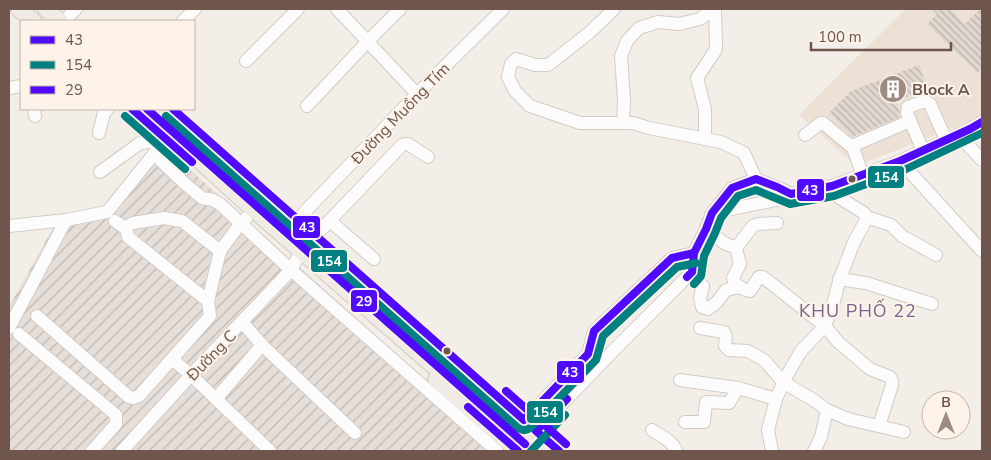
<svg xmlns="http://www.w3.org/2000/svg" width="991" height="460" font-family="'Nunito Sans',sans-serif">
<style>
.residential{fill:#ede0d5}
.industrial{fill:url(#industrial-furrows)}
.building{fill:url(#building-back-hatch)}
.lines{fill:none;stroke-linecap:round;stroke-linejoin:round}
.minor-casing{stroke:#d3cbc6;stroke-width:14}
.major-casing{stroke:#d3cac5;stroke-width:18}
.minor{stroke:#fdfcfc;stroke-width:12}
.major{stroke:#f0ebe5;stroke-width:16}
.bus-1-casing{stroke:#fdf3e8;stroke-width:11}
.bus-2-casing{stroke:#fdf3e8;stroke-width:11}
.bus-3-casing{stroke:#fdf3e8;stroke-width:11}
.bus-1{stroke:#4f0aff;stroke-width:8}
.bus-2{stroke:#008080;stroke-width:8}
.bus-3{stroke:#4f0aff;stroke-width:8}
.bus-dot{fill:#6f554b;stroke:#fdf3e8;stroke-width:2}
.labels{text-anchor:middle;stroke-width:4;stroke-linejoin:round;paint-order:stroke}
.poi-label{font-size:16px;font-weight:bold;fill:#6f554b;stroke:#fdf3e8;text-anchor:start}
.street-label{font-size:16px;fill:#6f554b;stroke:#fdf3e8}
.neighbourhood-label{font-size:18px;letter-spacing:1px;fill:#7a638c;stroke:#fdf3e8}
.line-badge{stroke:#fdf3e8;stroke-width:2}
.badge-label{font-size:14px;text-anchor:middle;font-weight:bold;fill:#fff}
</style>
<defs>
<pattern id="industrial-furrows" width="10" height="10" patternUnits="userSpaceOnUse" patternTransform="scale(1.25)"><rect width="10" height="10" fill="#e6ded9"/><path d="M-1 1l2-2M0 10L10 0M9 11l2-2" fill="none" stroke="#bfb7b2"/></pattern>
<pattern id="building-back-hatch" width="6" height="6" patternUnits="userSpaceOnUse" patternTransform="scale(1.25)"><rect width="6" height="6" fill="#e0d7d0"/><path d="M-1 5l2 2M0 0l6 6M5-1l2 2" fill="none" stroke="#bab1ab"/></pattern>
</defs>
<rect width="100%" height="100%" fill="#f4eee8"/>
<!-- residential -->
<path class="residential" d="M 906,9 L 982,9 L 982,114 L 971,121 L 856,166 L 799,115 Z"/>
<!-- industrial -->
<path class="industrial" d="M 159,142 L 505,451 L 9,451 L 9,307 L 59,217 L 95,210 L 106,204 Z"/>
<!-- building -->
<g class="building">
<path d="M 931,9 L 950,9 L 965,24 L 980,9 L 982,9 L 982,68 L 977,73 L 927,24 L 937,14 Z"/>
<path d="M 919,65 L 928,89 L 896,101 L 899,109 L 900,117 L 852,137 L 829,113 L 851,91 Z"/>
</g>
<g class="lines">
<!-- minor casing -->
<g class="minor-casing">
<g id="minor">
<path d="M 337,9 L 417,94"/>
<path d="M 614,9 L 589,33 L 548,65 L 535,65 L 516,59 L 511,64 L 508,77 L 515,91 L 530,106 L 580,123 L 633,123 L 649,128 L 721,142 L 744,153 L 756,179"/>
<path d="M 69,16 L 76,9"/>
<path d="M 183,21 L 195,9"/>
<path d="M 246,61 L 298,9"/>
<path d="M 9,88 L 21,86"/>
<path d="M 307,106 L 368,41 L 400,9"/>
<path d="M 34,109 L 35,116"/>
<path d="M 623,123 L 624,100 L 621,56 L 627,41 L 639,28 L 658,22 L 679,24 L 700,19 L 713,9"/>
<path d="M 99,133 L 104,113 L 108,109"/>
<path d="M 805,135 L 821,123 L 823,123 L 853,148"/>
<path d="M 958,135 L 982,160"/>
<path d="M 705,139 L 705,109 L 697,78 L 715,51 L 716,47 L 715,9"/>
<path d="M 923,151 L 907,113 L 908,107 L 925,101 L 930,104 L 946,140"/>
<path d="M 154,154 L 183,182 L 202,198 L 213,200 L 220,204 L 291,270 L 497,451"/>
<path d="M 900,161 L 982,251"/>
<path d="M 100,172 L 140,143 L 152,142 L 161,145"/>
<path d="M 863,176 L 853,148 L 854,145 L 910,121"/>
<path d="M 712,213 L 781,199 C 796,191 815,187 832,186 L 900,161 L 970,129 L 982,122"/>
<path d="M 866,217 L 891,225 L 902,236 L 936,255"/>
<path d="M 298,219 L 417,94 L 503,9"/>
<path d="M 115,221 L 126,229"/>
<path d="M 330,221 L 374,259"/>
<path d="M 9,226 L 66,220 L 107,212 L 166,139"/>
<path d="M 706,229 L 724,243 L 736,248 L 740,264 L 733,278 C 734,285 743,290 750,291 L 759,277 L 763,277 L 825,326 L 838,342 L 870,369 L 890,377 L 892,381 L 892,385 L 879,426"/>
<path d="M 316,235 L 402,145 L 405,144 L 408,144 L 428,157"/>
<path d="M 736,248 L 753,226 L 758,224 L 777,223"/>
<path d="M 688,276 L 703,286 L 700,298 L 702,307 L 708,309 L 717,302 L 726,290 L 740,287"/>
<path d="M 839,279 L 866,283 L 932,304"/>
<path d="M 208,301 L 128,237 L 126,229 L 129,225 L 133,223 L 164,218 L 182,221 L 220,251"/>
<path d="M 37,316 L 129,397 L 133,398 L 139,396 L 210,316 L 208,301 L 220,251 L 241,223 L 247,217"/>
<path d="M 242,322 L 262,345 L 355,433"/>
<path d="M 9,328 L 66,220"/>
<path d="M 700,328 L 724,332 L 726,336 L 725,346 L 729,350 L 748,351 L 764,360 L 783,382 L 815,401 L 827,410 L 848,419 L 904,432"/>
<path d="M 19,334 L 116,415 L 116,424 L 92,451"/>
<path d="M 172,359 L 191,375 L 270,451"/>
<path d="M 680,380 L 738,388 L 776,399"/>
<path d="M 216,399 L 262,345"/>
<path d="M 524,420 L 588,354 L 594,331 L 672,258 L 694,253"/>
<path d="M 685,422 L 704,422 L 706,402 L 729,403 L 738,388"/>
<path d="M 652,430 C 661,436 673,441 676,451"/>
<path d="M 536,431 L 616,348 L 692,272 L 694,253 L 706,229 L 712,213 L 732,188 L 756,179 L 777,187 L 791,194"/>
<path d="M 122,451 L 191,375 L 291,270 L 298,257"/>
<path d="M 772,451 L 768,430 L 776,399 L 786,377 L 801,351 L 825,326 L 835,298 L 839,281 L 854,242 L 865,222 L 866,217 L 864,213 L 838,197 L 832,186"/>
<path d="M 814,451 L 821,437 L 827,410"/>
</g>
</g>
<!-- major casing -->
<g class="major-casing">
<g id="major">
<path d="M 19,9 L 33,21"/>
<path d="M 46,9 L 60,21"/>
<path d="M 143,109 L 254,210 L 452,382"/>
<path d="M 159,109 L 518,426 L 545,451"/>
<path d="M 436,379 L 518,451"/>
</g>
</g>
<!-- minor -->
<use href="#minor" class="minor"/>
<!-- major -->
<use href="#major" class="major"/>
<!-- bus-1 casing -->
<g class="bus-1-casing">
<g id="bus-1">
<path d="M 132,109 L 192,162"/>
<path d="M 173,109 L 524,420 L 588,354 L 594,331 L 672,258 L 694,253"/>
<path d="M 687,277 L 692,272 L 694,253 L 706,229 L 712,213 L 732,188 L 756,179 L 777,187 L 791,194 L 832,186 L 900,161 L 970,129 L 982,122"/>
<path d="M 468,407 L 518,451"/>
<path d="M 559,451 L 536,431 L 567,399"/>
</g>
</g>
<!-- bus-2 casing -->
<g class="bus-2-casing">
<g id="bus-2">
<path d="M 125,116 L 185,169"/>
<path d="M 166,116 L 517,427 C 522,431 526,431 530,428 L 596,360 L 603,336 L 677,267 L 696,263"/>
<path d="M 694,284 L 701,276 L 704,256 L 715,233 L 721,218 L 738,196 L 756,190 L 790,204 L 834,196 L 904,170 L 982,133"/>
<path d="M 531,451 L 565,415"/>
</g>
</g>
<!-- bus-3 casing -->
<g class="bus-3-casing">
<g id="bus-3">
<path d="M 147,109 L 525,444"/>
<path d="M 506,391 L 566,444"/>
</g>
</g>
<!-- bus-1 -->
<use href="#bus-1" class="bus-1"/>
<!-- bus-2 -->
<use href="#bus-2" class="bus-2"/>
<!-- bus-3 -->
<use href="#bus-3" class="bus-3"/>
</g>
<!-- icons -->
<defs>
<g id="building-disc" transform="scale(1.4375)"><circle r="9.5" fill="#9e8b82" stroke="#fdf3e8"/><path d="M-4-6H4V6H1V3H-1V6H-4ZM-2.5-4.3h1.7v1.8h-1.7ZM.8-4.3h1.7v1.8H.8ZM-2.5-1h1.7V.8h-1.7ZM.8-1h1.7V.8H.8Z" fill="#fff"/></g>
</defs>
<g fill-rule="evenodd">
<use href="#building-disc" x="893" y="89"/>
</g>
<!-- markers -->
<g class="bus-dot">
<circle cx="852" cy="179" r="4.5"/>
<circle cx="447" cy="351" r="4.5"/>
</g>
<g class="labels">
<!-- poi labels -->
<g class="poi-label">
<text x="912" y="95">Block A</text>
</g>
<!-- street labels -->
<g class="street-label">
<text transform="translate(400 113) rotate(-46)" y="6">Đường Muồng Tím</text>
<text transform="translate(211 355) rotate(-46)" y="6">Đường C</text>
</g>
<!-- neighbourhood labels -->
<g class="neighbourhood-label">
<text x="858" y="317">KHU PHỐ 22</text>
</g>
</g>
<g class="line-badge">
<rect x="867" y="165" width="38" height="24" rx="5" fill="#008080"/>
<rect x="796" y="178" width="29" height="24" rx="5" fill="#4f0aff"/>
<rect x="292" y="215" width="29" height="24" rx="5" fill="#4f0aff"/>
<rect x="310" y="249" width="38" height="24" rx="5" fill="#008080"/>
<rect x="350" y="289" width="28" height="24" rx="5" fill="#4f0aff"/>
<rect x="556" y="360" width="29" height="24" rx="5" fill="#4f0aff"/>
<rect x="526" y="400" width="38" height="24" rx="5" fill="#008080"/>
</g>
<g class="badge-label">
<text x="886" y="182">154</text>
<text x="810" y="195">43</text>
<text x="307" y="232">43</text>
<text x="329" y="266">154</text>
<text x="364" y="306">29</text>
<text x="570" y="377">43</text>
<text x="545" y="417">154</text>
</g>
<!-- border -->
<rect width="991" height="460" fill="none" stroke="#6f554b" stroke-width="20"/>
<!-- legend -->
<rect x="20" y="20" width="175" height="90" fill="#fdf3e8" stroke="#c4b4a9"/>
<rect x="30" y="36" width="25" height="8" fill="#4f0aff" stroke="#c4b4a9"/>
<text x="65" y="45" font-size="15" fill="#6f554b">43</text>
<rect x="30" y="61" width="25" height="8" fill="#008080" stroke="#c4b4a9"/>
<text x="65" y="70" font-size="15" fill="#6f554b">154</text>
<rect x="30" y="86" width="25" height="8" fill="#4f0aff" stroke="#c4b4a9"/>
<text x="65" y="95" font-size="15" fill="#6f554b">29</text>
<!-- north arrow -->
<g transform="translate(946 415)"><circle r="24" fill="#fdf3e8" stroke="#c4b4a9"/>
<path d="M0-4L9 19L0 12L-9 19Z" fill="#9e8b82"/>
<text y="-8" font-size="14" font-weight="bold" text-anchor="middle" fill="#6f554b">B</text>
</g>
<!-- scale -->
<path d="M811 42v8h140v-8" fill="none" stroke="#6f554b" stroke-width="2.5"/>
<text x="818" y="42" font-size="15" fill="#6f554b" stroke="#fdf3e8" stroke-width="4" paint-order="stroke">100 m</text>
</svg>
